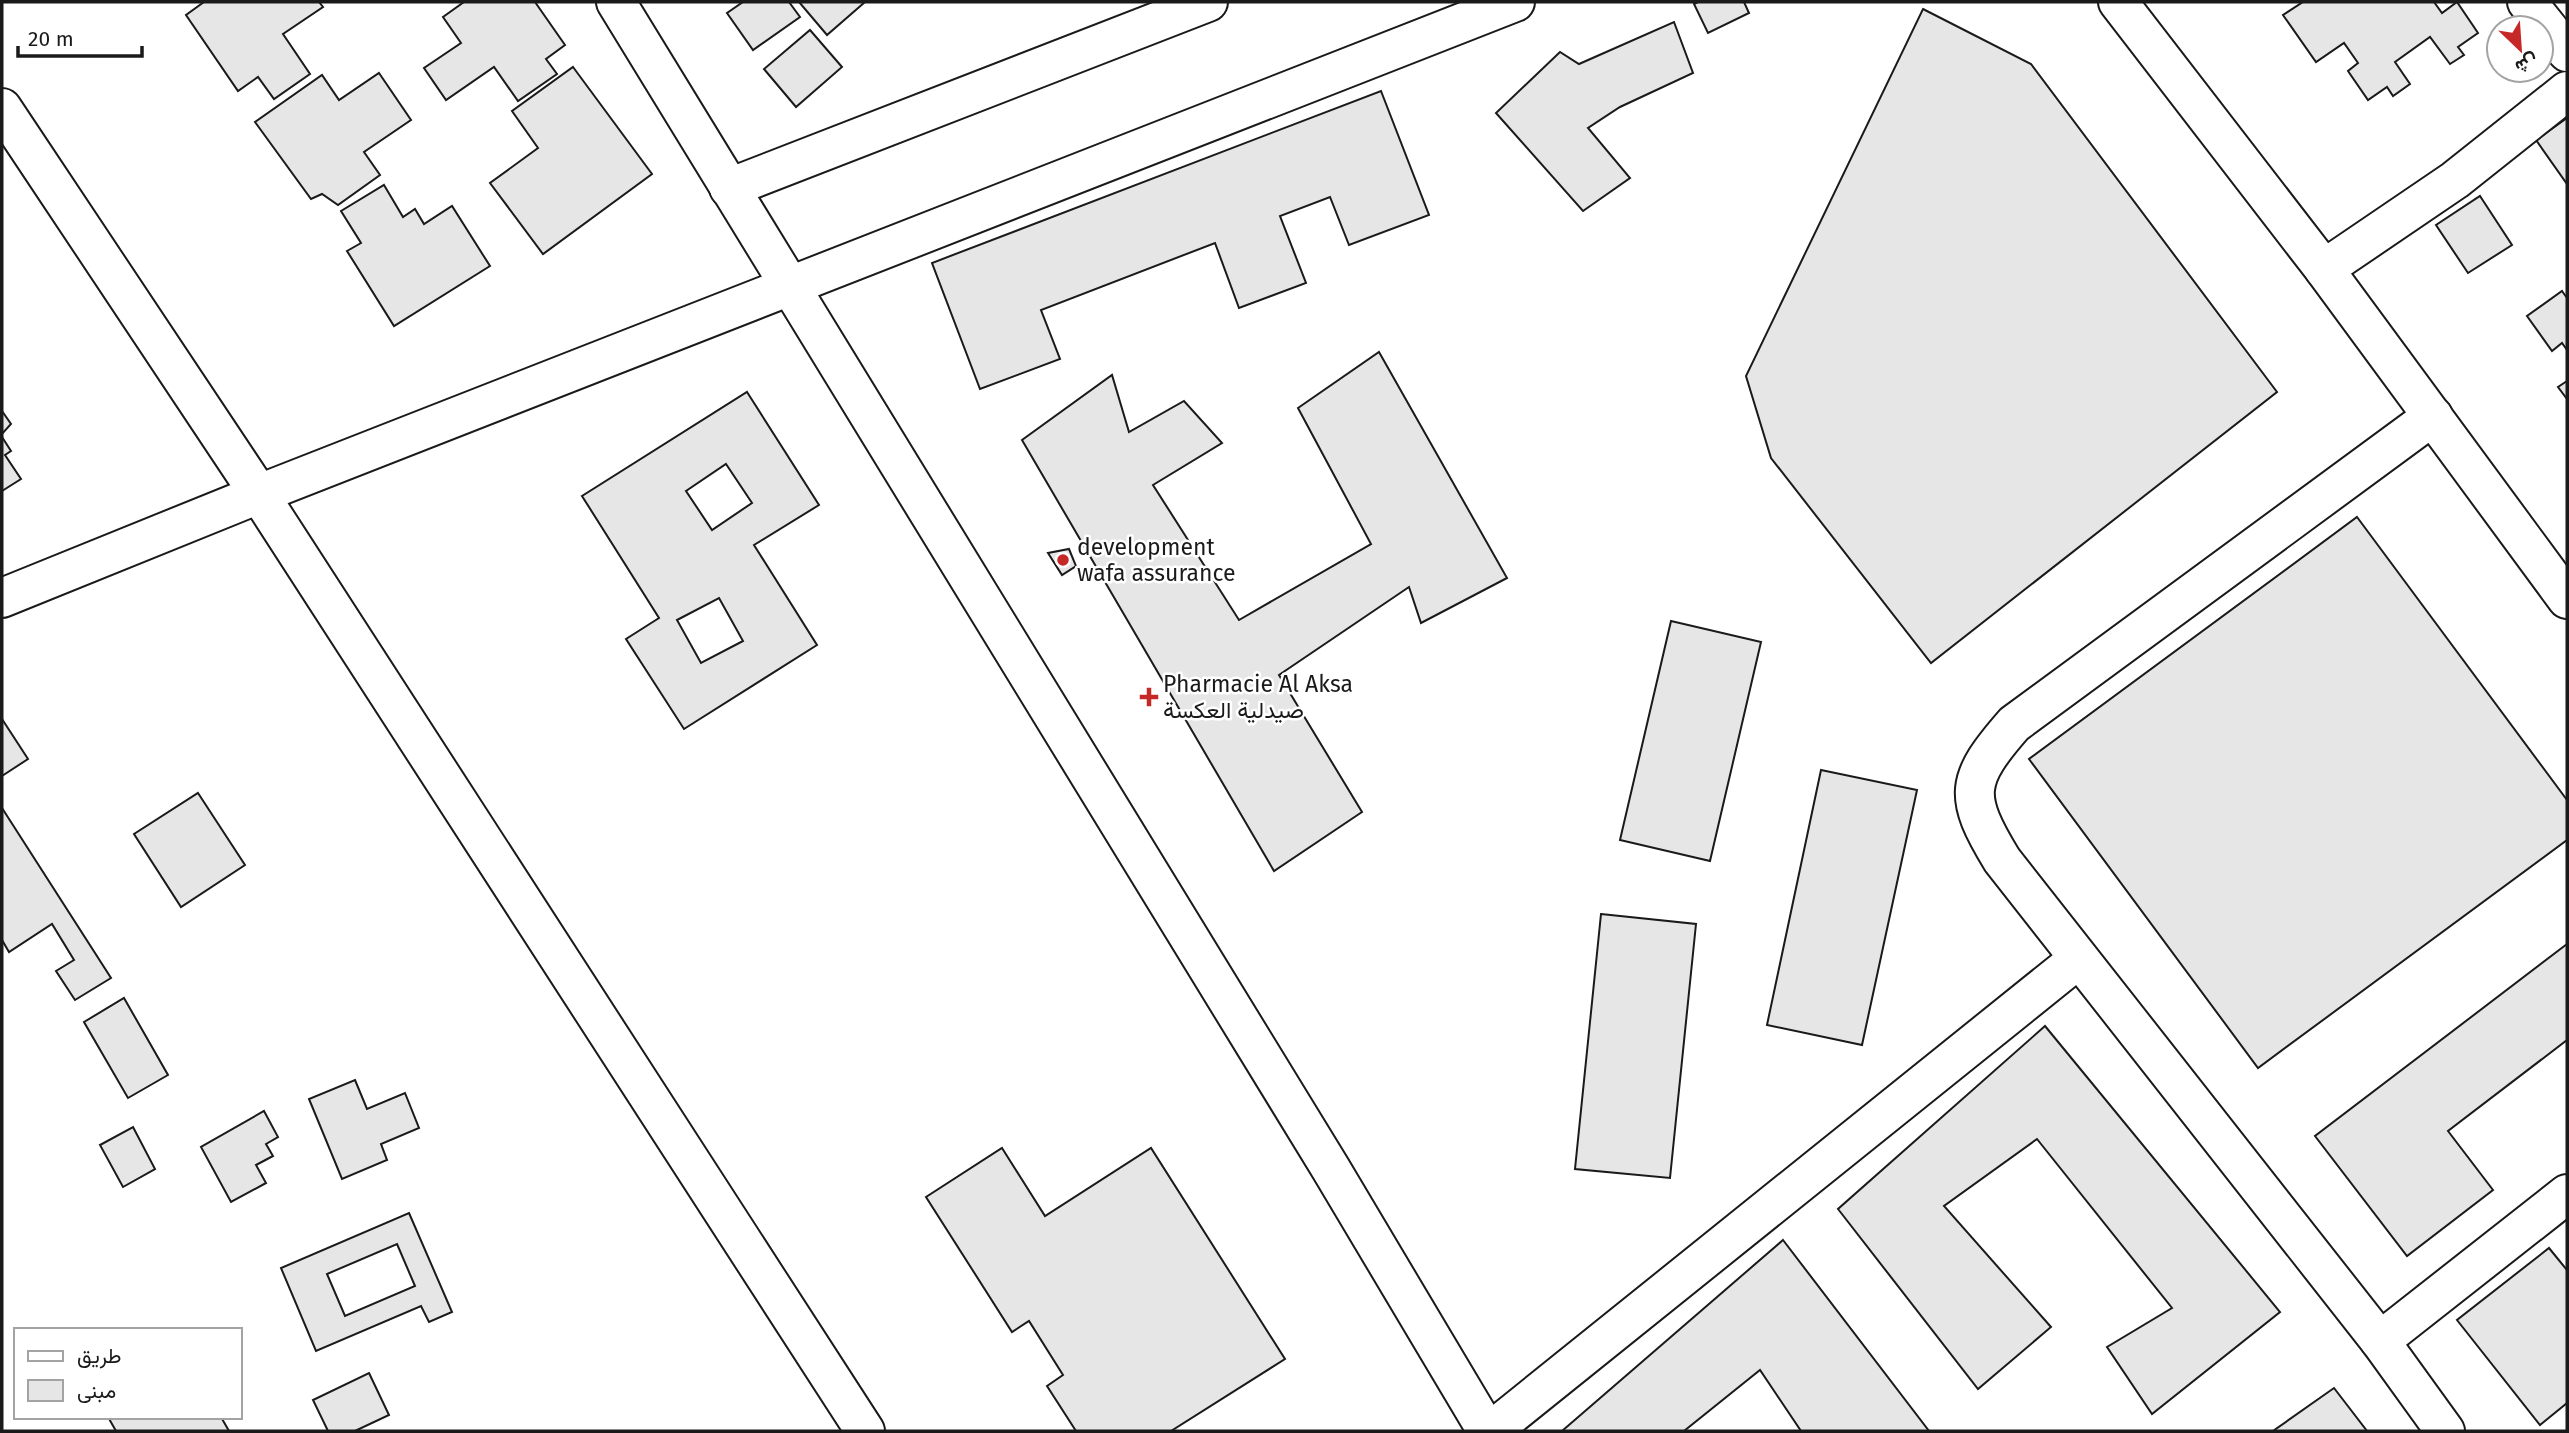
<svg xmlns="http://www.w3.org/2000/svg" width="2569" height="1433" font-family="'Fira Sans',Vazirmatn,sans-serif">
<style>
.building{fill:#e6e6e6;stroke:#1a1a1a;stroke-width:2;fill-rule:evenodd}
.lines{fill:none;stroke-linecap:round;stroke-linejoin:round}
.minor-casing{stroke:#1a1a1a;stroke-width:42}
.minor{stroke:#fff;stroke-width:38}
.poi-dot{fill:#c62828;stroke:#fff;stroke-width:2.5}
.labels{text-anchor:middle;stroke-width:5;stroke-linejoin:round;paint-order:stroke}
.poi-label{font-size:23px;fill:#1a1a1a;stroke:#fff;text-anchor:start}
</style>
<rect width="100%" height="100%" fill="#fff"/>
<!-- building -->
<g class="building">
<path d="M 204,2 L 319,2 L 323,7 L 283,34 L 310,74 L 274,99 L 258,77 L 238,91 L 186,15 Z"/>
<path d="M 464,2 L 535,2 L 565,45 L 546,59 L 557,74 L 518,101 L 494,67 L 446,100 L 424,68 L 461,43 L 443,17 Z"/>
<path d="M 743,2 L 789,2 L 800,17 L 753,50 L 727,13 Z"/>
<path d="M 799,2 L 865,2 L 827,35 Z"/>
<path d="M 1698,2 L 1744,2 L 1749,13 L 1708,33 L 1694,4 Z"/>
<path d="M 2303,2 L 2434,2 L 2442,13 L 2457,2 L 2478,33 L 2458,47 L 2464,55 L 2450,64 L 2430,37 L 2395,62 L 2410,84 L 2393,96 L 2387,87 L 2368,100 L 2348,71 L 2358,63 L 2344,43 L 2316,62 L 2283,15 Z"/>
<path d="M 1923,9 L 2031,64 L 2277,392 L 1931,663 L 1771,458 L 1746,376 Z"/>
<path d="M 1674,22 L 1693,73 L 1620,107 L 1588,128 L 1630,178 L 1583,211 L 1496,113 L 1560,52 L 1579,64 Z"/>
<path d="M 810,30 L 842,67 L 796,107 L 764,69 Z"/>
<path d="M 573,67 L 652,174 L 543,254 L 490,183 L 538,148 L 512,111 Z"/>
<path d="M 379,73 L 411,120 L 364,152 L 380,175 L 338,205 L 322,194 L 311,199 L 255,122 L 322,75 L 339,100 Z"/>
<path d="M 1381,91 L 1429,215 L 1349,245 L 1330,197 L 1280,216 L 1306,283 L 1239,308 L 1215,243 L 1041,310 L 1060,359 L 980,389 L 932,263 Z"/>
<path d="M 2567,118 L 2567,184 L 2536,140 Z"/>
<path d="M 384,185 L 403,217 L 415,209 L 424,224 L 452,206 L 490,266 L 394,326 L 347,251 L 361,243 L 341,211 Z"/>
<path d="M 2480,196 L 2512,245 L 2468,273 L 2436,225 Z"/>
<path d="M 2562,291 L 2567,298 L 2567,350 L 2562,343 L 2552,351 L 2527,316 Z"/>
<path d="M 1379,352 L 1507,578 L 1421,623 L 1409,587 L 1279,675 L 1362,812 L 1274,871 L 1022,440 L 1112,375 L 1129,432 L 1184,401 L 1222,443 L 1153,485 L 1239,620 L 1371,544 L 1298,408 Z"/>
<path d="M 2567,381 L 2567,399 L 2558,387 Z"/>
<path d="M 747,392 L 819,505 L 754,545 L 817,645 L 684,729 L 626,639 L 659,618 L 582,496 ZM 726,464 L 752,503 L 712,530 L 686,491 ZM 719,598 L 743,641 L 701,663 L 677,620 Z"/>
<path d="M 2,411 L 11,424 L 2,434 Z"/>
<path d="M 2,437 L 11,451 L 5,455 L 21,479 L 2,491 Z"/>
<path d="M 2357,517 L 2567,800 L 2567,840 L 2258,1068 L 2029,759 Z"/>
<path d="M 1069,549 L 1076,566 L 1062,575 L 1048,553 Z"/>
<path d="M 1671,621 L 1761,642 L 1710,861 L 1620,840 Z"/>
<path d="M 2,719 L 28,759 L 2,776 Z"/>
<path d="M 1821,770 L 1917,790 L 1862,1045 L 1767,1025 Z"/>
<path d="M 198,793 L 245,865 L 181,907 L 134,834 Z"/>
<path d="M 2,808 L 111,978 L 75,1000 L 56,971 L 74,960 L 52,924 L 9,952 L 2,940 Z"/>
<path d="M 1601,914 L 1696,924 L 1670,1178 L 1575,1169 Z"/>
<path d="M 2567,944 L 2567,1040 L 2448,1131 L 2493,1190 L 2407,1256 L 2315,1136 Z"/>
<path d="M 124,998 L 168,1075 L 128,1098 L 84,1022 Z"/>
<path d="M 2045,1026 L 2280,1312 L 2152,1414 L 2107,1347 L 2172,1308 L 2037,1139 L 1944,1206 L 2051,1327 L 1978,1389 L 1838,1209 Z"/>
<path d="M 355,1080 L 367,1109 L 405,1093 L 419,1128 L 381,1144 L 387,1160 L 342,1179 L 309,1099 Z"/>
<path d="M 264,1111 L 278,1137 L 266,1144 L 273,1156 L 256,1165 L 266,1183 L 231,1202 L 201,1147 Z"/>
<path d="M 133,1127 L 155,1169 L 123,1187 L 100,1145 Z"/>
<path d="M 1002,1148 L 1045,1216 L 1151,1148 L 1285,1359 L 1171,1431 L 1076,1431 L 1047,1386 L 1063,1375 L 1029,1321 L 1012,1332 L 926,1197 Z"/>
<path d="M 409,1213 L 452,1312 L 429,1322 L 421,1306 L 316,1351 L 281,1268 ZM 397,1244 L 415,1286 L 345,1316 L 327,1274 Z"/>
<path d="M 1783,1240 L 1929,1431 L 1801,1431 L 1760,1370 L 1684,1431 L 1562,1431 Z"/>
<path d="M 2549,1248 L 2567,1270 L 2567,1403 L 2540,1425 L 2457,1320 Z"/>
<path d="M 369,1373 L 389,1415 L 355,1431 L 328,1431 L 313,1400 Z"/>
<path d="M 2334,1388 L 2367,1431 L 2273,1431 Z"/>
<path d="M 108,1417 L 221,1417 L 229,1431 L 116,1431 Z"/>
</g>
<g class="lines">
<!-- minor casing -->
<g class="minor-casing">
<g id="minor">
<path d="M 616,2 L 1331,1169 L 1487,1431"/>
<path d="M 2118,2 L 2324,269 L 2567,599"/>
<path d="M 2527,2 L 2567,52"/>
<path d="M 2,108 L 259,494 L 865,1431"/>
<path d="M 729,188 L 1208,2"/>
<path d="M 2324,269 L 2455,180 L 2567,91"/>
<path d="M 2433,416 L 2014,724 C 1965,780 1963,796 2002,860 L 2380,1341 L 2445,1431"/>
<path d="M 2,598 L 259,494 L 1515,2"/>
<path d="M 2380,1341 L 2567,1194"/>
<path d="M 1491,1431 L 2077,960"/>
</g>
</g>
<!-- minor -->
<use href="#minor" class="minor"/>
</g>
<!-- markers -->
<g class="poi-dot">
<circle cx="1063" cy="560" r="7"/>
<path d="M1145.5 686.5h7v7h7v7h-7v7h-7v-7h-7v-7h7z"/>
</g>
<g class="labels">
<!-- poi labels -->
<g class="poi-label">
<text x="1077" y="555">development<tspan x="1077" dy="26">wafa assurance</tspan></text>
<text x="1163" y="692">Pharmacie Al Aksa<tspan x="1163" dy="26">صيدلية العكسة</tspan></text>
</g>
</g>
<!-- border -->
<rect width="2569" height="1433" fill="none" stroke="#1a1a1a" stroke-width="7"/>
<!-- legend -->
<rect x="14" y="1328" width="228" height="91" fill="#ffffff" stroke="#a3a3a3" stroke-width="2"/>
<rect x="28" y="1351" width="35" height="10" fill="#ffffff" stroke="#a3a3a3" stroke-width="2"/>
<text x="77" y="1363" font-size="21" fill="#1a1a1a">طريق</text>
<rect x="28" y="1380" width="35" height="21" fill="#e6e6e6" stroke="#a3a3a3" stroke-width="2"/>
<text x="77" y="1398" font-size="21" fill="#1a1a1a">مبنى</text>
<!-- north arrow -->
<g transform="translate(2520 49) rotate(155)"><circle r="33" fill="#ffffff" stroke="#a3a3a3" stroke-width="2"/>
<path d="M0-5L12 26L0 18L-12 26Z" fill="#c62828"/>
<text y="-10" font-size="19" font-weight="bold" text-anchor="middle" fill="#1a1a1a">ش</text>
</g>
<!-- scale -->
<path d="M18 46v10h124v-10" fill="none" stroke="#1a1a1a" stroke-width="3.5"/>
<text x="28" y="46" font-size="21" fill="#1a1a1a" stroke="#ffffff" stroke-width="5" paint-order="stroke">20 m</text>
</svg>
